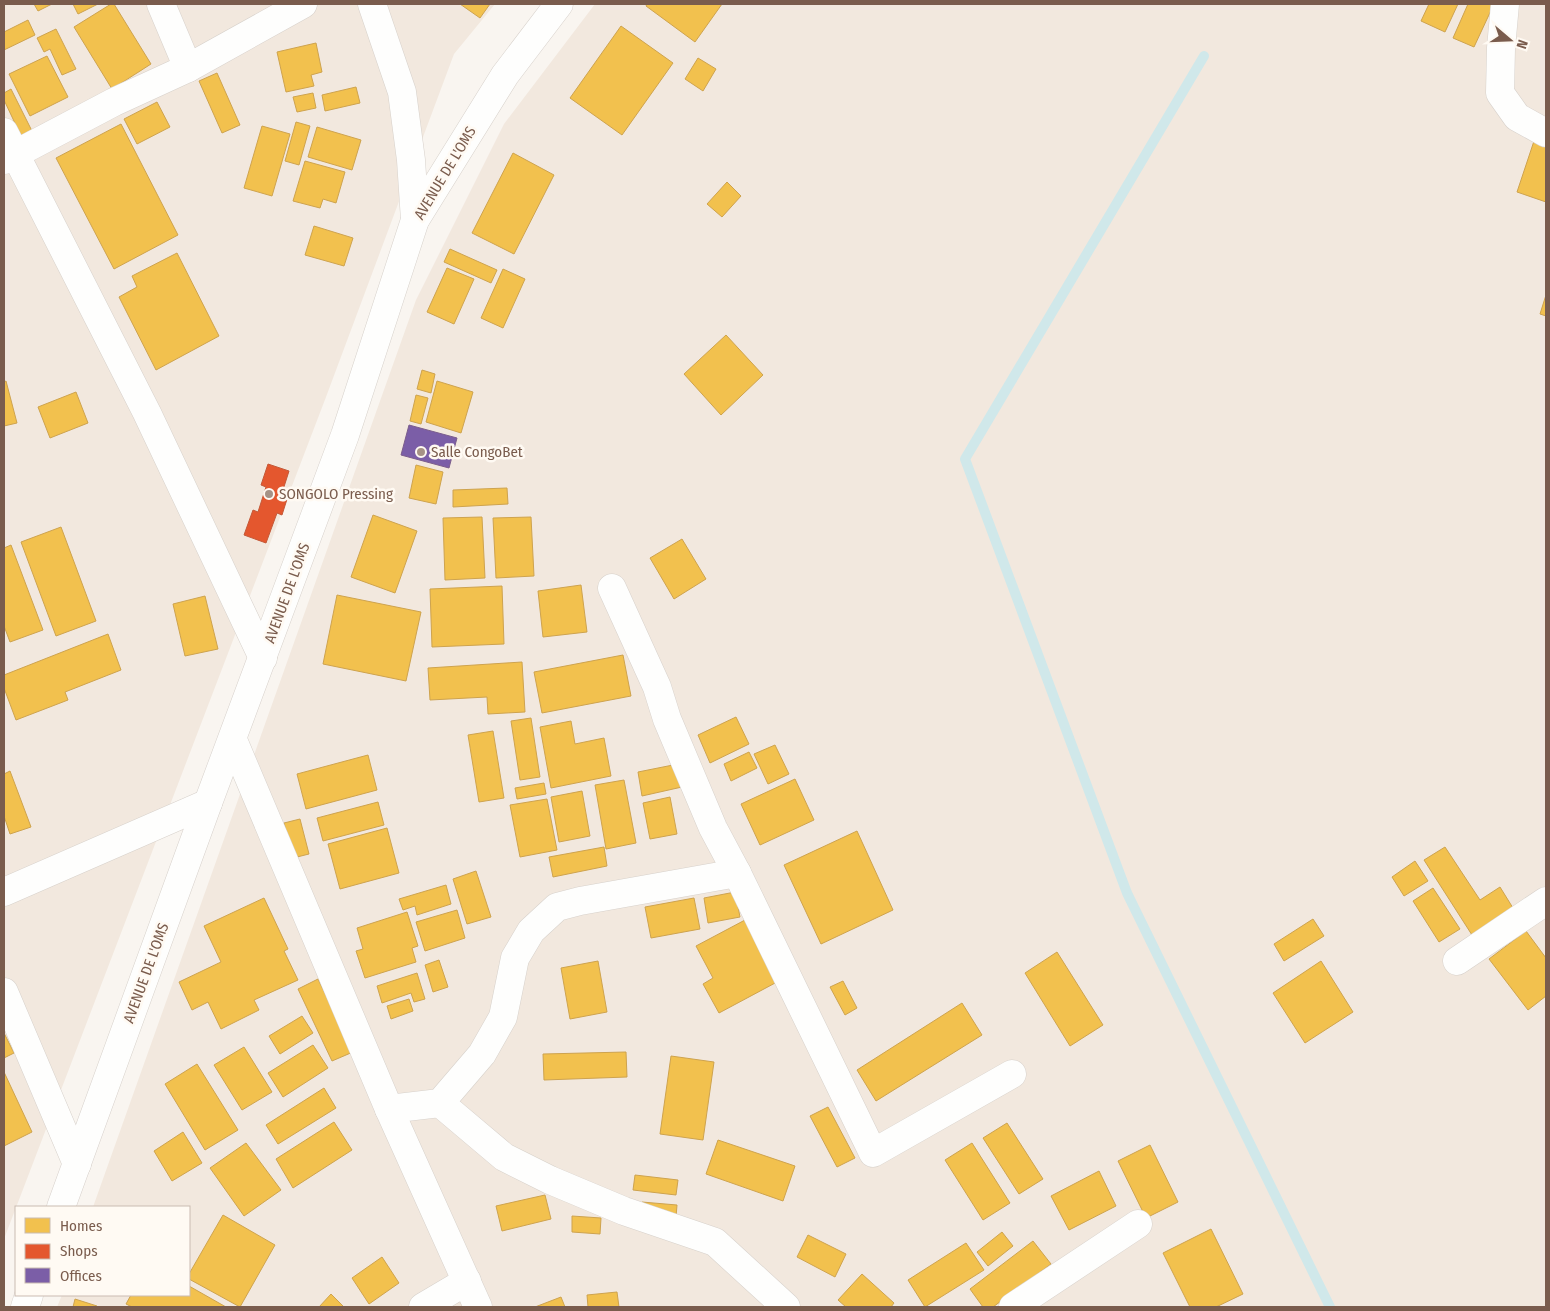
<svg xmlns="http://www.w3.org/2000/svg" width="1550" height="1311" font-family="'Fira Sans Condensed',sans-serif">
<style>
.residential{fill:#f2e8de}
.homes{fill:#f2c14e;stroke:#cea34e}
.shops{fill:#e4572e;stroke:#c45837}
.offices{fill:#7b5ea7;stroke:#7b5d8c}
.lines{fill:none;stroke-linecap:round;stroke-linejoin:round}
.stream{stroke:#d0e8ea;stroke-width:10}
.minor-casing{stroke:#d7d1cb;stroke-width:29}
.minor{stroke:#fefefd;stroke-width:28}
.poi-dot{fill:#a69286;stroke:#fffaf3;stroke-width:2}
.labels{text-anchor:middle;stroke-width:5;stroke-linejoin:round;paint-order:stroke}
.street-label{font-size:15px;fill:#7a5c4d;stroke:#fffaf3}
.poi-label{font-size:15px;fill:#7a5c4d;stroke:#fffaf3;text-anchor:start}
</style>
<rect width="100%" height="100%" fill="#f9f5f0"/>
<!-- residential -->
<g class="residential">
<path d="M 4,4 L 495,4 L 454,54 L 326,397 L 4,1239 Z"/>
<path d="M 595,4 L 1546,4 L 1546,1307 L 57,1307 L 62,1295 L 189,1295 L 189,1207 L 93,1207 L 416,300 L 504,124 Z"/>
</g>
<!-- homes -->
<g class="homes">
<path d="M 34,4 L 52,4 L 38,11 Z"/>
<path d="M 73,4 L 98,4 L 78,14 Z"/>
<path d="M 111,4 L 114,4 L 151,64 L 112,89 L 74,27 Z"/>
<path d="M 460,4 L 490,4 L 480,18 Z"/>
<path d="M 647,4 L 722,4 L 695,42 L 646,6 Z"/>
<path d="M 1429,4 L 1458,4 L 1445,32 L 1421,21 Z"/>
<path d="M 1468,4 L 1494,4 L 1474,47 L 1453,38 Z"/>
<path d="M 28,20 L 35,35 L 4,50 L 4,32 Z"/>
<path d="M 621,26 L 673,63 L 622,135 L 570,98 Z"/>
<path d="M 56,29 L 76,69 L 62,75 L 50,49 L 44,52 L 37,38 Z"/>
<path d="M 316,43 L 322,72 L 311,75 L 314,86 L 286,92 L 277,52 Z"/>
<path d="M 47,56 L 68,97 L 30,116 L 9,74 Z"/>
<path d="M 698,58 L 716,69 L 703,91 L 685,79 Z"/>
<path d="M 217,73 L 240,125 L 222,133 L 199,81 Z"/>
<path d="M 356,87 L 360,103 L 325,111 L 322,95 Z"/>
<path d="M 11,89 L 33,133 L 22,138 L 4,100 L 4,93 Z"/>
<path d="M 313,93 L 316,108 L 297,112 L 293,97 Z"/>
<path d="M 157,102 L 170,127 L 137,144 L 124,119 Z"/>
<path d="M 296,122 L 310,126 L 299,165 L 285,161 Z"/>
<path d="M 121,124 L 178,235 L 114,269 L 56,158 Z"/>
<path d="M 262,126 L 290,134 L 272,196 L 244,188 Z"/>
<path d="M 317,127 L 361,140 L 352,170 L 308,157 Z"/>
<path d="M 1535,138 L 1546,142 L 1546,202 L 1517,192 Z"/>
<path d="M 513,153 L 554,175 L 514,254 L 472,233 Z"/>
<path d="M 305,161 L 345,172 L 336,203 L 323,199 L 320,208 L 293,201 Z"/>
<path d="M 727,182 L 741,196 L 722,217 L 707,204 Z"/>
<path d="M 314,226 L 353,238 L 344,266 L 305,255 Z"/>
<path d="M 450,249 L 497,270 L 491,283 L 444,262 Z"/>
<path d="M 177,253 L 219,336 L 156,370 L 119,297 L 137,287 L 132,276 Z"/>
<path d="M 447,268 L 474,279 L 454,324 L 427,312 Z"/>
<path d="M 503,269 L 525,279 L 503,328 L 481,318 Z"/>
<path d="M 1546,295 L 1546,316 L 1540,314 Z"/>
<path d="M 726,335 L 763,375 L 721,415 L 684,374 Z"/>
<path d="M 422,370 L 435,374 L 431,393 L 417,389 Z"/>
<path d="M 6,381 L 17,423 L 4,426 L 4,382 Z"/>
<path d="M 437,381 L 473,392 L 461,433 L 426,422 Z"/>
<path d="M 76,392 L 88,423 L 50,438 L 38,407 Z"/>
<path d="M 416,395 L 428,398 L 421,424 L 410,421 Z"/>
<path d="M 416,465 L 443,472 L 436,504 L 409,498 Z"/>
<path d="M 507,488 L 508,504 L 453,507 L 453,490 Z"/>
<path d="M 373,515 L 417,531 L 395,593 L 351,577 Z"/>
<path d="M 482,517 L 485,578 L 445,580 L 443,518 Z"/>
<path d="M 531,517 L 534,576 L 496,578 L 493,518 Z"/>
<path d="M 61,527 L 96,621 L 56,636 L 21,542 Z"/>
<path d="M 682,539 L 706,579 L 674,599 L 650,558 Z"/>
<path d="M 11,545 L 43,630 L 10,642 L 4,626 L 4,548 Z"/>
<path d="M 581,585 L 587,632 L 543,637 L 538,591 Z"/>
<path d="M 502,586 L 504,644 L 432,647 L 430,589 Z"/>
<path d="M 337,595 L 421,612 L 406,681 L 323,664 Z"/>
<path d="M 205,596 L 218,649 L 185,656 L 173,604 Z"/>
<path d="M 108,634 L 121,670 L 65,692 L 68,700 L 16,720 L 4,688 L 4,675 Z"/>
<path d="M 623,655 L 631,696 L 542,713 L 534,672 Z"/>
<path d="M 522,662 L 525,712 L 488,714 L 487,697 L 430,700 L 428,668 Z"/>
<path d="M 736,717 L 749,744 L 710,763 L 698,735 Z"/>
<path d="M 531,718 L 540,777 L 520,780 L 511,721 Z"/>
<path d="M 571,721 L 575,744 L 604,738 L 611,776 L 551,788 L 540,727 Z"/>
<path d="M 493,731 L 504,798 L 479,802 L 468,735 Z"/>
<path d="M 775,745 L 789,774 L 768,784 L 754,754 Z"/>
<path d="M 749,752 L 757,768 L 731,781 L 724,764 Z"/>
<path d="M 368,755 L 377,790 L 306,809 L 297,774 Z"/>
<path d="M 678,764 L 682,787 L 642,796 L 638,772 Z"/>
<path d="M 10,771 L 31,827 L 10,834 L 4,816 L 4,774 Z"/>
<path d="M 795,779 L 814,820 L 760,845 L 741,804 Z"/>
<path d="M 624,780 L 636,843 L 606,849 L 595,785 Z"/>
<path d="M 544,783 L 546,794 L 517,799 L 515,788 Z"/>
<path d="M 582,791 L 590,836 L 559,842 L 551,797 Z"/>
<path d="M 670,797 L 677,834 L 650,839 L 643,803 Z"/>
<path d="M 547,799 L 557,850 L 520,857 L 510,805 Z"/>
<path d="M 378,802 L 384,825 L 323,841 L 317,818 Z"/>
<path d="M 300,819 L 309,854 L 293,858 L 284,823 Z"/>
<path d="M 387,828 L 399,873 L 340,889 L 328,844 Z"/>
<path d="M 857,831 L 893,910 L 821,944 L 784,865 Z"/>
<path d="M 604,847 L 607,866 L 553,877 L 549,857 Z"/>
<path d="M 1445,847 L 1480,900 L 1500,887 L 1513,908 L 1472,935 L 1424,860 Z"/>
<path d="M 1415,861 L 1428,881 L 1404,896 L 1392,877 Z"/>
<path d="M 476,871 L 491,917 L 467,924 L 453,879 Z"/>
<path d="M 446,885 L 451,904 L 417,915 L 415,906 L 403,910 L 399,899 Z"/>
<path d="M 1433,888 L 1460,929 L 1439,942 L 1413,901 Z"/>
<path d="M 735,892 L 740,917 L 708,923 L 704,898 Z"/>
<path d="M 264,898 L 288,949 L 284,951 L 298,980 L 254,1000 L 259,1010 L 221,1029 L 208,1002 L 192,1010 L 179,982 L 221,962 L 204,926 Z"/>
<path d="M 694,898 L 700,929 L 651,938 L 645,907 Z"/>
<path d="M 457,910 L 465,938 L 425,951 L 416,922 Z"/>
<path d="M 407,912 L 418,946 L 412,948 L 416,962 L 365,978 L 356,951 L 363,949 L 357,928 Z"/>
<path d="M 1313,919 L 1324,936 L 1284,961 L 1274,944 Z"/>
<path d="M 745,920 L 777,982 L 719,1013 L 703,984 L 713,978 L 696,946 Z"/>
<path d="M 1526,931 L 1546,958 L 1546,996 L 1528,1010 L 1489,959 Z"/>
<path d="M 1057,952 L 1103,1025 L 1070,1046 L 1025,973 Z"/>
<path d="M 439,960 L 448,987 L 433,992 L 425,965 Z"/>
<path d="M 598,961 L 607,1012 L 570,1019 L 561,968 Z"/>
<path d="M 1321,961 L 1353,1012 L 1305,1043 L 1273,993 Z"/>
<path d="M 417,973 L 425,999 L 414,1002 L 411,993 L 382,1003 L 377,986 Z"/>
<path d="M 318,979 L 353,1052 L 332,1061 L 298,989 Z"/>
<path d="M 843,981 L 857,1008 L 845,1015 L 830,987 Z"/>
<path d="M 409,999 L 413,1011 L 391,1019 L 387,1006 Z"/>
<path d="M 962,1003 L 982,1035 L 876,1101 L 857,1070 Z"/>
<path d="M 302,1016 L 313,1033 L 280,1054 L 269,1036 Z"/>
<path d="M 4,1033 L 14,1053 L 4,1058 Z"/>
<path d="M 313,1045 L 328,1068 L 283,1097 L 268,1073 Z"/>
<path d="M 244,1047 L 272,1092 L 242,1110 L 214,1065 Z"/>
<path d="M 626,1052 L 627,1077 L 544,1080 L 543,1054 Z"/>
<path d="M 671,1056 L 714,1062 L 703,1140 L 660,1134 Z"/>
<path d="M 197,1064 L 238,1130 L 205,1150 L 165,1084 Z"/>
<path d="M 4,1072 L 32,1132 L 4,1146 Z"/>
<path d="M 324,1088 L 336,1108 L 278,1144 L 266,1125 Z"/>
<path d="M 828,1107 L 855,1158 L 837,1167 L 810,1116 Z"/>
<path d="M 334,1122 L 352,1150 L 293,1188 L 276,1159 Z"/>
<path d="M 1007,1123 L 1043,1179 L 1019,1194 L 983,1138 Z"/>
<path d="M 183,1132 L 202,1163 L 172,1181 L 154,1151 Z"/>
<path d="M 718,1140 L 795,1166 L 783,1201 L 706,1174 Z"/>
<path d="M 246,1143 L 281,1190 L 244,1216 L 210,1168 Z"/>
<path d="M 972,1143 L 1010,1203 L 983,1220 L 945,1160 Z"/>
<path d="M 1150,1145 L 1178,1202 L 1146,1218 L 1118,1161 Z"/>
<path d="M 1099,1171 L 1116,1206 L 1069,1230 L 1051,1196 Z"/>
<path d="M 635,1175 L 678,1180 L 676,1195 L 633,1190 Z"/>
<path d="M 545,1195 L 551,1219 L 502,1231 L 496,1206 Z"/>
<path d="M 642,1202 L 677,1205 L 676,1217 L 642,1214 Z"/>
<path d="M 223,1215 L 275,1245 L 240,1307 L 189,1279 L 189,1274 Z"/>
<path d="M 572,1216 L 601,1218 L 600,1234 L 572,1232 Z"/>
<path d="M 1211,1229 L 1243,1294 L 1216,1307 L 1190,1307 L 1163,1253 Z"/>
<path d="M 1002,1232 L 1013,1246 L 988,1266 L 977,1252 Z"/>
<path d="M 808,1235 L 846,1254 L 835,1277 L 797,1257 Z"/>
<path d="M 1033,1241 L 1051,1264 L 993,1307 L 983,1307 L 970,1289 Z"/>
<path d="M 966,1243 L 984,1270 L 925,1307 L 908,1280 Z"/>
<path d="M 382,1257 L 399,1283 L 369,1304 L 352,1278 Z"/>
<path d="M 862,1274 L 894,1303 L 891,1307 L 846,1307 L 838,1300 Z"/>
<path d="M 189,1286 L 226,1307 L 132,1307 L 126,1304 L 131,1295 L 189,1295 Z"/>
<path d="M 617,1292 L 619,1307 L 588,1307 L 587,1295 Z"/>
<path d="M 331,1294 L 344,1307 L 319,1307 Z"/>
<path d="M 561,1297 L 565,1307 L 535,1307 Z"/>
<path d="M 75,1299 L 97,1306 L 96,1307 L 73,1307 Z"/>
</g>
<!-- shops -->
<path class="shops" d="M 268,464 L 289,471 L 282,493 L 288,496 L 282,515 L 277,513 L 266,543 L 244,535 L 253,510 L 258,512 L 266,487 L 261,485 Z"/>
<!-- offices -->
<path class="offices" d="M 409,425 L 457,438 L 449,468 L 401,455 Z"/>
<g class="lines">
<!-- stream -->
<path class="stream" d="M 1204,56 L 965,459 L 1127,893 L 1330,1307"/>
<!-- minor casing -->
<g class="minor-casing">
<g id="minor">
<path d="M 161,4 L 188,68"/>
<path d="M 372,4 L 402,92 L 411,160 L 415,220"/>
<path d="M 1505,4 L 1501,48 L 1500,93 L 1517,117 L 1546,133"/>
<path d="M 4,132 L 147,413 L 263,658"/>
<path d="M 4,160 L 114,102 L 188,68 L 303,4"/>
<path d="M 612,588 L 657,687 L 667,719 L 713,828 L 737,873 L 873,1153 L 1012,1074"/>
<path d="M 233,740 L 389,1109 L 478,1307"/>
<path d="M 4,892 L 208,803"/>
<path d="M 1457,961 L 1546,901"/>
<path d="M 4,992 L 77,1164"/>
<path d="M 440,1103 L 504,1157 L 550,1180 L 624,1211 L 715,1242 L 786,1307"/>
<path d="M 389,1109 L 440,1103 L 482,1054 L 503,1017 L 515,958 L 531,931 L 557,907 L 580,901 L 737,873"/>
<path d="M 61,1207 L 208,803 L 345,435 L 415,220 L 505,75 L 559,4"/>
<path d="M 25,1307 L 29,1295"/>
<path d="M 423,1307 L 467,1281"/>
<path d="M 1013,1307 L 1138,1224"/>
</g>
</g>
<!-- minor -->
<use href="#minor" class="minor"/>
</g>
<!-- markers -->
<g class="poi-dot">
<circle cx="421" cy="452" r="5"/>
<circle cx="269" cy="494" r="5"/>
</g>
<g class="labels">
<!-- street labels -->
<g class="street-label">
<text transform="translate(445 173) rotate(-59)" y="5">AVENUE DE L'OMS</text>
<text transform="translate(287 593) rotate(-70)" y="5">AVENUE DE L'OMS</text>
<text transform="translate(146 973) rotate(-70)" y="5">AVENUE DE L'OMS</text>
</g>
<!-- poi labels -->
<g class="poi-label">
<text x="431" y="457">Salle CongoBet</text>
<text x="279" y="499">SONGOLO Pressing</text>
</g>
</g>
<!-- border -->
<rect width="1550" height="1311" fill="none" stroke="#7a5c4d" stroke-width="10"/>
<!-- legend -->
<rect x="15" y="1206" width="175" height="90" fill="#fffaf3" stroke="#cabbb1"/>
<rect x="25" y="1218" width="25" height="15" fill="#f2c14e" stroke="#cabbb1"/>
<text x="60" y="1231" font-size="15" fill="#7a5c4d">Homes</text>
<rect x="25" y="1244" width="25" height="15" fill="#e4572e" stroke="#cabbb1"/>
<text x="60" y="1256" font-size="15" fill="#7a5c4d">Shops</text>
<rect x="25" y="1268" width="25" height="15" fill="#7b5ea7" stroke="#cabbb1"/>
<text x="60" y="1281" font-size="15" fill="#7a5c4d">Offices</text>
<!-- north arrow -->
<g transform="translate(1510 40) rotate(109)" stroke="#fffaf3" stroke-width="4" paint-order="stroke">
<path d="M0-4L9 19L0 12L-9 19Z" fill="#7a5c4d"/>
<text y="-8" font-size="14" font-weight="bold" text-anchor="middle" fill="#7a5c4d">N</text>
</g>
</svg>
